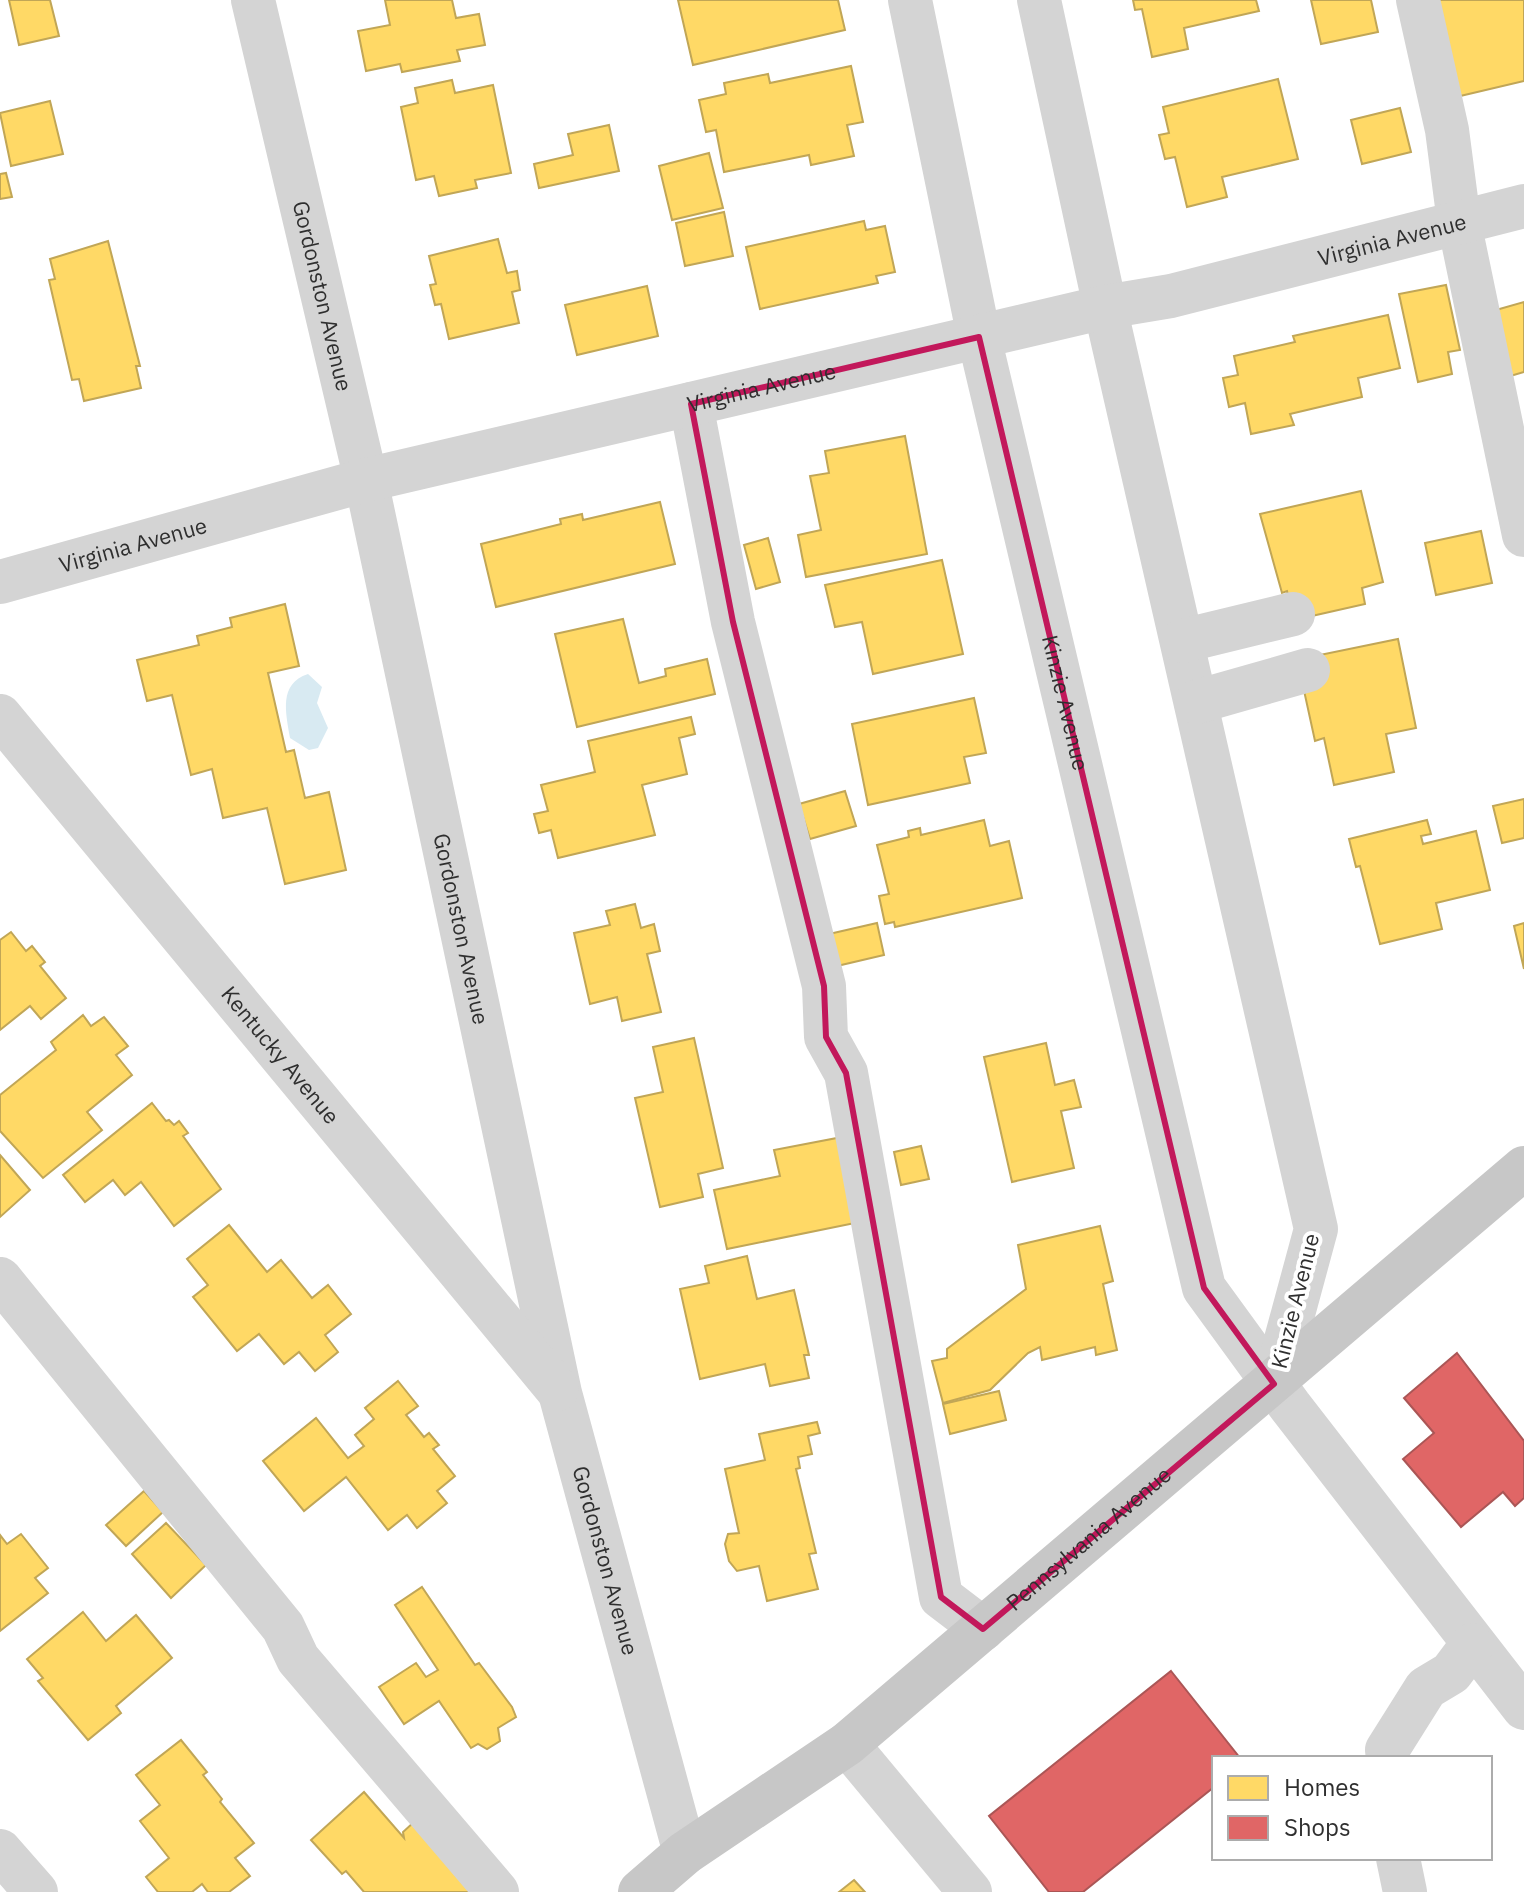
<svg xmlns="http://www.w3.org/2000/svg" width="1524" height="1892" font-family="'IBM Plex Sans',sans-serif">
<style>
.water{fill:#d8eaf2}
.homes{fill:#ffd966;stroke:#c1a656;stroke-width:2}
.shops{fill:#e06666;stroke:#ab5656;stroke-width:2}
.lines{fill:none;stroke-linecap:round;stroke-linejoin:round}
.minor{stroke:#d4d4d4;stroke-width:44}
.major{stroke:#c7c7c7;stroke-width:44}
.marked{fill:none;stroke:#c2185b;stroke-width:6;stroke-linejoin:round}
.labels{text-anchor:middle;stroke-width:8;stroke-linejoin:round;paint-order:stroke}
.street-label{font-size:22px;fill:#2f2f2f;stroke:#fff}
</style>
<rect width="100%" height="100%" fill="#fff"/>
<!-- water -->
<path class="water" d="M 308,674 L 322,687 L 317,703 L 328,728 L 318,748 L 309,750 L 290,738 C 286,713 278,684 308,674 Z"/>
<!-- homes -->
<g class="homes">
<path d="M 9,0 L 50,0 L 59,36 L 19,45 Z"/>
<path d="M 385,0 L 452,0 L 456,18 L 479,14 L 485,45 L 457,50 L 460,61 L 402,72 L 400,64 L 366,71 L 358,31 L 390,25 Z"/>
<path d="M 678,0 L 838,0 L 845,30 L 693,65 Z"/>
<path d="M 1133,0 L 1256,0 L 1259,11 L 1184,28 L 1188,49 L 1152,57 L 1142,9 L 1135,10 Z"/>
<path d="M 1311,0 L 1371,0 L 1378,32 L 1321,44 Z"/>
<path d="M 1432,0 L 1524,0 L 1524,81 L 1456,97 Z"/>
<path d="M 851,66 L 863,122 L 847,125 L 854,156 L 811,165 L 809,155 L 724,172 L 716,130 L 706,132 L 699,100 L 726,94 L 724,83 L 768,74 L 770,83 Z"/>
<path d="M 1278,79 L 1298,159 L 1222,177 L 1227,197 L 1187,207 L 1175,157 L 1165,159 L 1159,135 L 1169,133 L 1163,107 Z"/>
<path d="M 452,80 L 455,93 L 493,85 L 511,173 L 475,180 L 477,188 L 439,196 L 434,176 L 416,180 L 401,107 L 418,103 L 415,88 Z"/>
<path d="M 50,101 L 63,154 L 11,166 L 0,113 Z"/>
<path d="M 1400,108 L 1411,152 L 1362,164 L 1351,120 Z"/>
<path d="M 609,125 L 619,171 L 539,188 L 534,164 L 573,155 L 568,134 Z"/>
<path d="M 709,153 L 723,208 L 672,220 L 659,166 Z"/>
<path d="M 6,173 L 12,197 L 0,199 L 0,174 Z"/>
<path d="M 724,212 L 733,256 L 685,266 L 676,223 Z"/>
<path d="M 864,221 L 866,230 L 885,226 L 895,272 L 876,276 L 878,283 L 760,309 L 746,247 Z"/>
<path d="M 498,239 L 507,273 L 517,271 L 520,290 L 512,292 L 519,323 L 449,339 L 441,304 L 435,305 L 430,285 L 436,284 L 429,256 Z"/>
<path d="M 108,241 L 140,366 L 136,366 L 141,388 L 84,401 L 79,379 L 72,380 L 49,280 L 55,279 L 50,259 Z"/>
<path d="M 1446,285 L 1460,350 L 1448,352 L 1452,374 L 1418,382 L 1399,294 Z"/>
<path d="M 647,286 L 658,336 L 577,355 L 565,305 Z"/>
<path d="M 1524,302 L 1524,372 L 1507,377 L 1489,312 Z"/>
<path d="M 1388,315 L 1400,368 L 1358,378 L 1362,397 L 1290,414 L 1294,425 L 1251,434 L 1245,403 L 1229,407 L 1223,378 L 1238,375 L 1234,356 L 1295,342 L 1293,336 Z"/>
<path d="M 905,436 L 927,554 L 806,577 L 798,535 L 821,530 L 810,476 L 829,473 L 825,451 Z"/>
<path d="M 1361,491 L 1383,582 L 1362,588 L 1365,604 L 1294,620 L 1287,591 L 1282,593 L 1260,514 Z"/>
<path d="M 660,502 L 675,564 L 496,607 L 481,544 L 561,524 L 560,519 L 582,514 L 583,520 Z"/>
<path d="M 1481,531 L 1492,583 L 1436,595 L 1425,543 Z"/>
<path d="M 768,538 L 780,582 L 756,589 L 744,545 Z"/>
<path d="M 942,560 L 963,654 L 873,674 L 862,622 L 835,627 L 825,585 Z"/>
<path d="M 285,604 L 299,666 L 268,673 L 286,752 L 294,750 L 305,798 L 329,792 L 346,870 L 285,884 L 267,808 L 223,818 L 212,769 L 191,775 L 172,695 L 147,701 L 137,660 L 199,645 L 197,636 L 232,627 L 230,618 Z"/>
<path d="M 623,619 L 639,683 L 666,676 L 665,669 L 707,659 L 715,694 L 577,727 L 555,634 Z"/>
<path d="M 1398,639 L 1416,728 L 1386,734 L 1394,772 L 1334,785 L 1324,738 L 1315,741 L 1303,686 L 1305,658 Z"/>
<path d="M 974,698 L 986,753 L 964,757 L 970,783 L 868,805 L 852,724 Z"/>
<path d="M 691,717 L 695,734 L 679,738 L 687,774 L 642,785 L 655,835 L 558,858 L 551,830 L 539,833 L 534,814 L 548,811 L 541,785 L 595,772 L 588,741 Z"/>
<path d="M 845,791 L 856,826 L 810,839 L 799,804 Z"/>
<path d="M 1524,799 L 1524,838 L 1502,843 L 1493,806 Z"/>
<path d="M 984,820 L 990,846 L 1009,841 L 1022,898 L 895,927 L 894,922 L 885,924 L 879,896 L 889,894 L 877,845 L 909,837 L 908,831 L 920,828 L 921,835 Z"/>
<path d="M 1427,820 L 1431,834 L 1421,836 L 1423,844 L 1476,831 L 1490,890 L 1436,903 L 1442,929 L 1380,944 L 1360,866 L 1356,867 L 1349,839 Z"/>
<path d="M 635,904 L 641,928 L 654,924 L 660,951 L 647,954 L 661,1012 L 622,1021 L 617,997 L 590,1004 L 574,933 L 610,925 L 606,911 Z"/>
<path d="M 877,923 L 884,955 L 837,966 L 829,934 Z"/>
<path d="M 1524,923 L 1524,969 L 1514,926 Z"/>
<path d="M 11,932 L 26,951 L 32,946 L 45,962 L 40,966 L 66,998 L 41,1019 L 30,1006 L 0,1030 L 0,940 Z"/>
<path d="M 83,1015 L 91,1026 L 104,1017 L 128,1046 L 116,1055 L 132,1075 L 87,1112 L 102,1130 L 43,1178 L 0,1131 L 0,1095 L 56,1050 L 51,1042 Z"/>
<path d="M 694,1038 L 723,1168 L 698,1174 L 703,1197 L 660,1207 L 635,1098 L 663,1092 L 653,1047 Z"/>
<path d="M 1046,1043 L 1055,1085 L 1074,1080 L 1081,1107 L 1061,1111 L 1074,1168 L 1012,1182 L 984,1057 Z"/>
<path d="M 152,1103 L 166,1121 L 169,1120 L 174,1125 L 179,1121 L 188,1133 L 183,1136 L 221,1189 L 174,1226 L 141,1182 L 125,1195 L 113,1180 L 85,1202 L 63,1175 Z"/>
<path d="M 837,1138 L 855,1223 L 727,1249 L 714,1190 L 780,1176 L 774,1150 Z"/>
<path d="M 921,1146 L 929,1179 L 901,1185 L 894,1152 Z"/>
<path d="M 0,1155 L 30,1190 L 0,1217 Z"/>
<path d="M 229,1225 L 267,1272 L 281,1260 L 312,1298 L 328,1285 L 351,1314 L 325,1335 L 338,1352 L 315,1371 L 299,1352 L 284,1364 L 259,1334 L 237,1351 L 193,1297 L 208,1285 L 187,1259 Z"/>
<path d="M 1100,1226 L 1113,1281 L 1103,1284 L 1117,1350 L 1096,1355 L 1095,1347 L 1042,1360 L 1040,1347 L 1028,1353 L 990,1390 L 943,1403 L 932,1361 L 947,1358 L 947,1349 L 1026,1289 L 1018,1245 Z"/>
<path d="M 747,1256 L 757,1299 L 794,1290 L 809,1355 L 804,1355 L 809,1378 L 770,1386 L 765,1364 L 700,1379 L 680,1289 L 709,1283 L 705,1266 Z"/>
<path d="M 398,1381 L 418,1406 L 406,1415 L 424,1437 L 429,1433 L 439,1445 L 433,1449 L 455,1476 L 437,1491 L 447,1503 L 417,1528 L 407,1515 L 388,1530 L 346,1477 L 304,1511 L 263,1461 L 316,1418 L 348,1458 L 364,1446 L 355,1435 L 374,1419 L 365,1408 Z"/>
<path d="M 999,1391 L 1006,1420 L 950,1434 L 943,1404 Z"/>
<path d="M 817,1422 L 820,1433 L 808,1436 L 812,1454 L 798,1457 L 800,1468 L 796,1469 L 816,1553 L 809,1554 L 818,1589 L 767,1601 L 759,1566 L 737,1571 L 729,1561 L 725,1544 L 728,1534 L 739,1533 L 725,1469 L 765,1460 L 759,1434 Z"/>
<path d="M 144,1491 L 163,1512 L 126,1546 L 106,1525 Z"/>
<path d="M 166,1523 L 206,1565 L 171,1598 L 132,1554 Z"/>
<path d="M 21,1534 L 48,1568 L 35,1578 L 48,1593 L 0,1631 L 0,1535 L 7,1544 Z"/>
<path d="M 422,1587 L 475,1665 L 479,1663 L 512,1707 L 516,1717 L 498,1728 L 500,1741 L 487,1749 L 478,1744 L 471,1748 L 439,1701 L 404,1724 L 379,1687 L 416,1663 L 426,1677 L 438,1670 L 395,1605 Z"/>
<path d="M 83,1612 L 106,1641 L 136,1615 L 172,1658 L 116,1706 L 121,1713 L 88,1740 L 38,1681 L 43,1678 L 27,1659 Z"/>
<path d="M 181,1740 L 207,1772 L 203,1775 L 222,1799 L 220,1802 L 254,1843 L 235,1858 L 250,1876 L 229,1892 L 208,1892 L 202,1884 L 192,1892 L 158,1892 L 146,1877 L 169,1858 L 140,1821 L 160,1805 L 136,1775 Z"/>
<path d="M 364,1792 L 404,1838 L 403,1832 L 414,1822 L 480,1892 L 364,1892 L 346,1871 L 342,1874 L 311,1840 Z"/>
<path d="M 854,1880 L 865,1892 L 839,1892 Z"/>
</g>
<!-- shops -->
<g class="shops">
<path d="M 1457,1353 L 1524,1441 L 1524,1498 L 1515,1506 L 1503,1492 L 1461,1527 L 1403,1459 L 1434,1433 L 1404,1398 Z"/>
<path d="M 1171,1671 L 1240,1758 L 1214,1758 L 1214,1787 L 1083,1892 L 1049,1892 L 989,1816 Z"/>
</g>
<g class="lines">
<!-- minor -->
<g class="minor">
<path id="s1" d="M 253,0 L 366,480 L 560,1393 L 685,1853"/>
<path id="s2" d="M 910,0 L 979,337 L 1204,1288 L 1290,1406 L 1524,1708"/>
<path d="M 1039,0 L 1105,307 L 1316,1229 L 1274,1384"/>
<path d="M 1418,0 L 1447,130 L 1459,222 L 1524,535"/>
<path d="M 691,404 L 733,622 L 824,986 L 826,1037 L 846,1073 L 941,1597 L 983,1629"/>
<path id="s3" d="M 0,582 L 366,480 L 1105,307 L 1171,296 L 1524,206"/>
<path d="M 1182,641 L 1293,614"/>
<path d="M 1196,702 L 1308,670"/>
<path id="s4" d="M 0,716 L 557,1389"/>
<path d="M 0,1279 L 283,1627 L 298,1659 L 497,1892"/>
<path d="M 847,1744 L 970,1892"/>
<path d="M 1388,1758 L 1387,1750 L 1426,1688 L 1451,1673 L 1472,1645"/>
<path d="M 0,1851 L 36,1892"/>
<path d="M 1398,1858 L 1405,1892"/>
</g>
<!-- major -->
<path class="major" id="s5" d="M 640,1892 L 685,1853 L 847,1744 L 1524,1168"/>
</g>
<!-- marked area -->
<path class="marked" d="M 979,337 L 1204,1288 L 1274,1384 L 983,1629 L 941,1597 L 846,1073 L 826,1037 L 824,986 L 733,622 L 691,404 Z"/>
<g class="labels">
<!-- street labels -->
<g class="street-label">
<text dy="8" stroke="none"><textPath href="#s3" startOffset="1434">Virginia Avenue</textPath></text>
<text dy="8" stroke="none"><textPath href="#s1" startOffset="304">Gordonston Avenue</textPath></text>
<text dy="8" stroke="none"><textPath href="#s3" startOffset="786">Virginia Avenue</textPath></text>
<text dy="8" stroke="none"><textPath href="#s3" startOffset="138">Virginia Avenue</textPath></text>
<text dy="8" stroke="none"><textPath href="#s2" startOffset="720">Kinzie Avenue</textPath></text>
<text dy="8" stroke="none"><textPath href="#s1" startOffset="952">Gordonston Avenue</textPath></text>
<text dy="8" stroke="none"><textPath href="#s4" startOffset="440">Kentucky Avenue</textPath></text>
<text transform="translate(1295 1301) rotate(-76)" y="8">Kinzie Avenue</text>
<text dy="8" stroke="none"><textPath href="#s5" startOffset="572">Pennsylvania Avenue</textPath></text>
<text dy="8" stroke="none"><textPath href="#s1" startOffset="1600">Gordonston Avenue</textPath></text>
</g>
</g>
<!-- legend -->
<rect x="1212" y="1756" width="280" height="104" fill="#ffffff" stroke="#acacac" stroke-width="2"/>
<rect x="1228" y="1776" width="40" height="24" fill="#ffd966" stroke="#acacac" stroke-width="2"/>
<text x="1284" y="1796" font-size="24" fill="#2f2f2f">Homes</text>
<rect x="1228" y="1816" width="40" height="24" fill="#e06666" stroke="#acacac" stroke-width="2"/>
<text x="1284" y="1836" font-size="24" fill="#2f2f2f">Shops</text>
</svg>
